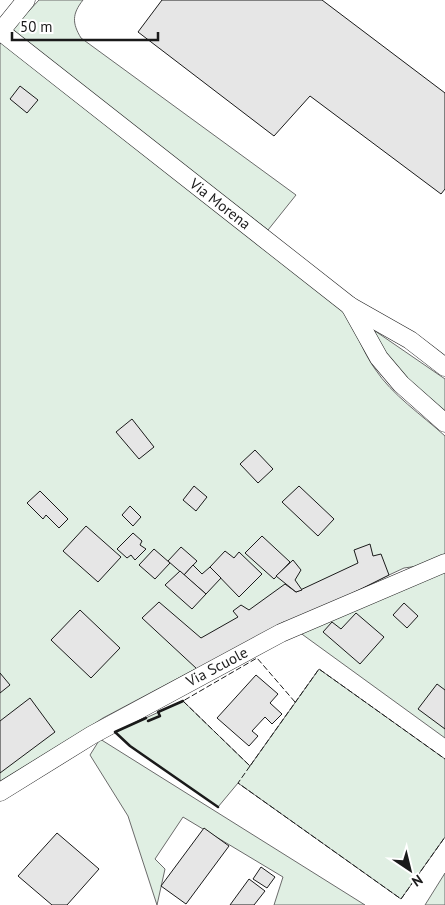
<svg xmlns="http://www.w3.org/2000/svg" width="445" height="905" font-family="'PT Sans',sans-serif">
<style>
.green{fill:#e0efe3;stroke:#6a6a6a}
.building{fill:#e6e6e6;stroke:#1a1a1a}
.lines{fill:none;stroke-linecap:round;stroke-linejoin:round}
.street-casing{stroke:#1a1a1a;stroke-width:19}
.street{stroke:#fff;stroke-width:18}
.fence{stroke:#1a1a1a;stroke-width:1;stroke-dasharray:6 2.5;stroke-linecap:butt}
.wall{stroke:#1a1a1a;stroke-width:2.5}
.labels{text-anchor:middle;stroke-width:4;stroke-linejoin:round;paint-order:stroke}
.street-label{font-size:15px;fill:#1a1a1a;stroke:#fff}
</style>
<rect width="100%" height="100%" fill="#fff"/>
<!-- green -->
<g class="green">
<path d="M 39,0 L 83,0 C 72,14 72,23 81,38 L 296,195 L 268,230 L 40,54 L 12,29 Z"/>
<path d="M 2,42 L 348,313 C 356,332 363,352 375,369 C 392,395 422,415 445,436 L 445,554 L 425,565 L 404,568 L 389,575 L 287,626 L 284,622 L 103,718 L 0,785 L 0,44 Z"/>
<path d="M 362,322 L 445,379 L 445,416 L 401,378 Z"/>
<path d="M 445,568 L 445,738 L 299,632 Z"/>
<path d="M 319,669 L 445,759 L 445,837 L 401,899 L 238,783 L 218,807 L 130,746 L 115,732 L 183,701 L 250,766 Z"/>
<path d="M 100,739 L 365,905 L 274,905 L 283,877 L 183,817 L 155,859 L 165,869 L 157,905 L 128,816 L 90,755 Z"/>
<path d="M 445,873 L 445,905 L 425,905 Z"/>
</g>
<!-- building -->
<g class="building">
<path d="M 162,0 L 322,0 L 445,93 L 445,189 L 441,194 L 310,96 L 274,136 L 138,32 Z"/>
<path d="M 20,86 L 38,100 L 27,113 L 10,99 Z"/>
<path d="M 132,419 L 154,447 L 139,459 L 116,432 Z"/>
<path d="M 255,450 L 273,469 L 258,483 L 240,464 Z"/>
<path d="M 194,486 L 207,497 L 196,511 L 183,500 Z"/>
<path d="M 299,486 L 334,519 L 318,536 L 282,502 Z"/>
<path d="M 40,491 L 68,519 L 59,528 L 46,515 L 43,519 L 27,503 Z"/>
<path d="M 130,506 L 141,517 L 133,526 L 122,515 Z"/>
<path d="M 86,526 L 121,557 L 98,582 L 63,551 Z"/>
<path d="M 133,533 L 142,541 L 140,545 L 146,549 L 135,560 L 131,555 L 127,558 L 117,549 Z"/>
<path d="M 262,536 L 290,562 L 274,579 L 245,553 Z"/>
<path d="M 370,544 L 373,556 L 381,554 L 389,575 L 287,626 L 284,622 L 197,669 L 142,618 L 159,602 L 201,638 L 238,617 L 233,611 L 241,605 L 249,610 L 285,584 L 296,592 L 358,563 L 354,550 Z"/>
<path d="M 181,547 L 197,561 L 184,575 L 168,561 Z"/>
<path d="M 154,549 L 170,563 L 155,579 L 139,565 Z"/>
<path d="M 225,551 L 234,558 L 239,552 L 262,574 L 239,597 L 210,567 Z"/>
<path d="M 293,560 L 301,570 L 295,580 L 302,590 L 296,592 L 276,576 Z"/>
<path d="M 193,565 L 202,574 L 210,567 L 221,578 L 206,594 L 184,575 Z"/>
<path d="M 180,571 L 206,594 L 192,609 L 165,585 Z"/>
<path d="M 404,603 L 418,616 L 407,628 L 393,615 Z"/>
<path d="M 80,610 L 120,648 L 91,678 L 51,640 Z"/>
<path d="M 356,613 L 384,637 L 360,664 L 323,632 L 332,622 L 341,629 Z"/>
<path d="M 0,673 L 10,685 L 0,693 Z"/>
<path d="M 256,675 L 278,694 L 270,703 L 282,714 L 272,724 L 265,717 L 252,731 L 258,736 L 249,746 L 217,718 Z"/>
<path d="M 437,684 L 445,690 L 445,729 L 418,709 Z"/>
<path d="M 30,698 L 55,732 L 0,773 L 0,721 Z"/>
<path d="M 204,828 L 229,846 L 186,904 L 161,886 Z"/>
<path d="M 57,833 L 99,869 L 67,905 L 52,905 L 18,876 Z"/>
<path d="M 261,867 L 275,877 L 267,888 L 253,879 Z"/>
<path d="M 249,879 L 265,891 L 254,905 L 230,905 Z"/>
</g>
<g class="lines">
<!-- street casing -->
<g class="street-casing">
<g id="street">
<path d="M 0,31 L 350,306 L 410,340 L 445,367"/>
<path d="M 0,32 L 26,0"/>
<path d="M 350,306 L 379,358 L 401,384 L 445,423"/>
<path d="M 0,792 L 92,735 L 281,633 L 445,563"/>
</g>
</g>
<!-- street -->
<use href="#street" class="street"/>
<!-- fence -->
<g class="fence">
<path d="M 295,702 L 257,658 L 183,701 L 250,766 L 319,669 L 445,759"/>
<path d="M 250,766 L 238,783 L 401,899 L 445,837"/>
</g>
<!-- wall -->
<g class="wall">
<path d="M 146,718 L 115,732 L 130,746 L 218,807"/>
<path d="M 148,721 L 160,716 L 158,712 L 183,701"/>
</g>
</g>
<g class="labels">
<!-- street labels -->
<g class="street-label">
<text transform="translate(220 204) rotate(38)" y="5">Via Morena</text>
<text transform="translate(217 667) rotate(-28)" y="5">Via Scuole</text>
</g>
</g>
<!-- north arrow -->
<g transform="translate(410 870) rotate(145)" stroke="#ffffff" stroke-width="4" paint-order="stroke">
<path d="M0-4L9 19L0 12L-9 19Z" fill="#1a1a1a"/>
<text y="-8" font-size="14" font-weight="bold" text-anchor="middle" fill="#1a1a1a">N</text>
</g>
<!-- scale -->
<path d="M12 32v8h146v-8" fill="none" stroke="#1a1a1a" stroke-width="2.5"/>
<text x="20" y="32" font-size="15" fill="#1a1a1a" stroke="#ffffff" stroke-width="4" paint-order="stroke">50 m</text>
</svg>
